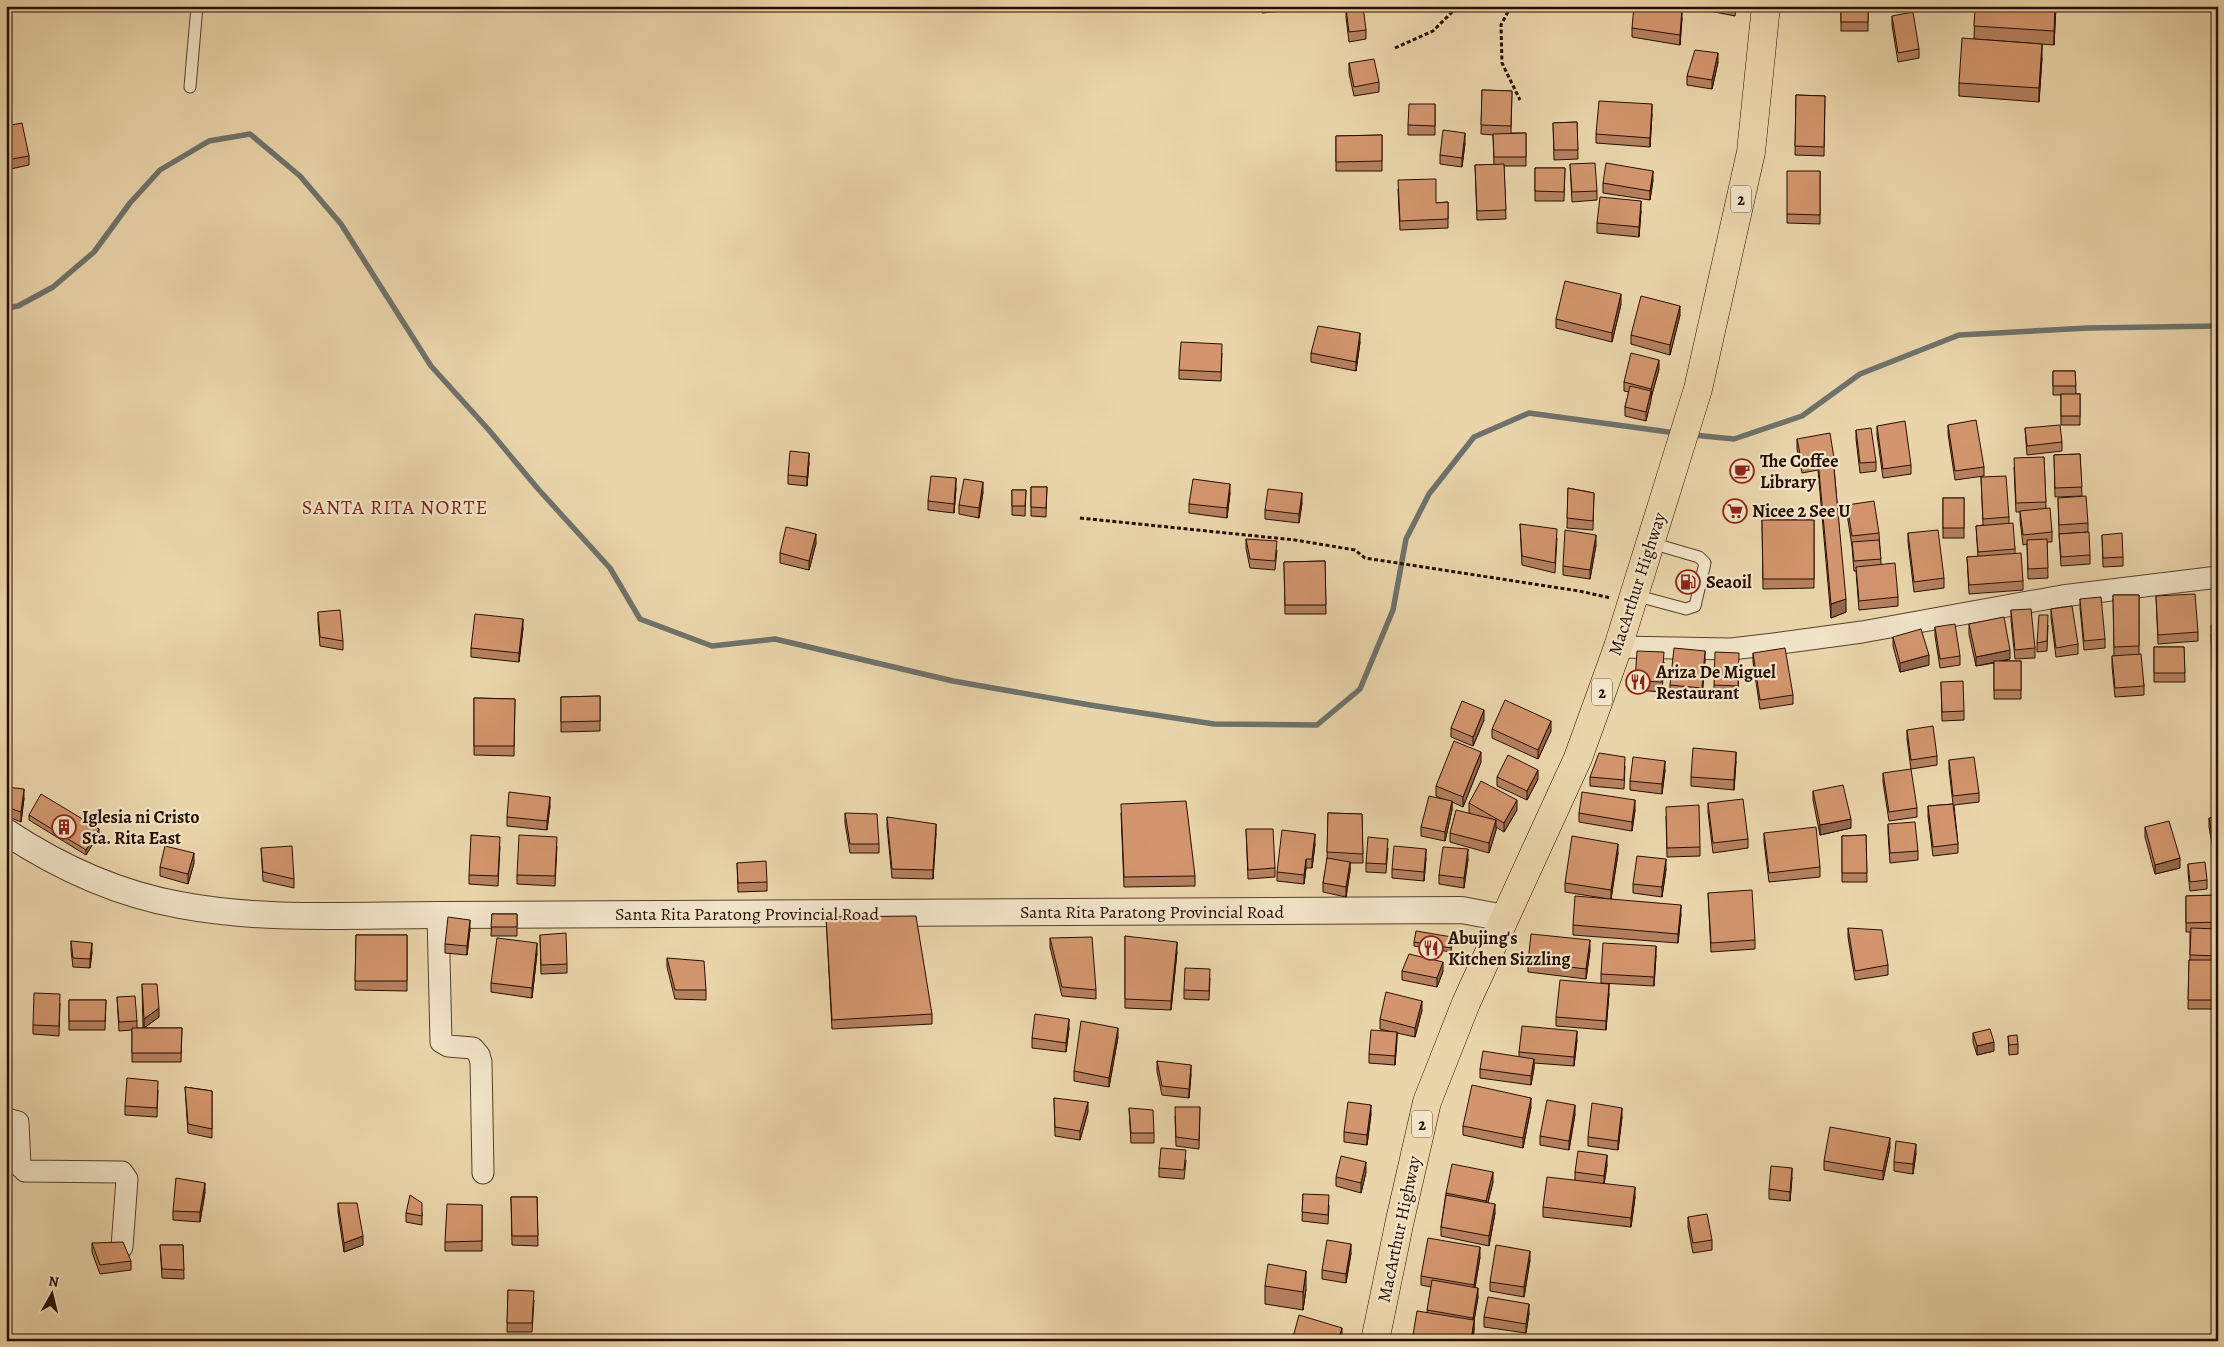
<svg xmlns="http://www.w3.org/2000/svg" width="2224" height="1347" font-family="Alegreya,serif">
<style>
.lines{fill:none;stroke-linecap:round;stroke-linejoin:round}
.stream{stroke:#6e726c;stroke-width:5.5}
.service-casing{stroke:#583f2b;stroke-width:13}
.minor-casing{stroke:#583f2b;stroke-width:23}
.tertiary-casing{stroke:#583f2b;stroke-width:28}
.trunk-casing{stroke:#280d01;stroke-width:29}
.path{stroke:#280d01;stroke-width:3;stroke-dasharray:4 2.5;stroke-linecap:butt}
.service{stroke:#f1e4c8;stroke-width:11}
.minor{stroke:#f1e4c8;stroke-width:21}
.tertiary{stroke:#f1e4c8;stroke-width:26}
.trunk{stroke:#ead5aa;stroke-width:28}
.wall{fill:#b5805e;stroke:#280d01}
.shaded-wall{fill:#94684c;stroke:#280d01}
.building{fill:#d3956d;stroke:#280d01}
.labels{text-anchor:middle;stroke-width:4.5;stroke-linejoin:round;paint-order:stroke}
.shield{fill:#f1e4c8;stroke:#644e3d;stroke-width:1}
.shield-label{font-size:16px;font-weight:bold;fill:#280d01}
.poi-label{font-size:18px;font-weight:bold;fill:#280d01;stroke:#f1e4c8;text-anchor:start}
.street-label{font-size:18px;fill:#280d01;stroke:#f1e4c8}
.quarter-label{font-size:20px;letter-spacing:1px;fill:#7a1f14;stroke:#f1e4c8}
</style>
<rect width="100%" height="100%" fill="#ead5aa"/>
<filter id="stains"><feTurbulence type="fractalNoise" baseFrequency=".004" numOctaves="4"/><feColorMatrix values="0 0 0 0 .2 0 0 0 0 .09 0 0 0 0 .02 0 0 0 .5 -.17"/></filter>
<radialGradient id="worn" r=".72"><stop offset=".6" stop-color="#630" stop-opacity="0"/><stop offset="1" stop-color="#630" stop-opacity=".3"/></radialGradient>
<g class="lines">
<!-- stream -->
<g class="stream">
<path d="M 6,308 L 18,306 L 53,287 L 94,252 L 130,203 L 160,170 L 209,141 L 250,134 L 300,176 L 341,224 L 431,366 L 488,429 L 539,490 L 610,568 L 640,619 L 712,646 L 775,639 L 953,681 L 1090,705 L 1214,724 L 1317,725 L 1360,689 L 1393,610 L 1406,539 L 1429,494 L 1474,437 L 1529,413 L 1676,433"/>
<path d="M 1693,435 L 1734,439 L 1802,416 L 1860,374 L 1959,335 L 2088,328 L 2218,326"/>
</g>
<!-- service casing -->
<g class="service-casing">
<g id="service">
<path d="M 190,87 L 197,6"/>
<path d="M 1634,595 L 1686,609 L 1695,606 L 1705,563 L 1699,557 L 1651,543"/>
</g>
</g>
<!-- minor casing -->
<g class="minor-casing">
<g id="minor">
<path d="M 1618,647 L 1731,649 L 1774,644 L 1862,632 L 2062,596 L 2218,577"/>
<path d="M 438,915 L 441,1042 L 448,1046 L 473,1048 L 479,1055 L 481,1062 L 483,1173"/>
<path d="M 6,1119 L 18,1122 L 20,1166 L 25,1171 L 122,1172 L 127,1179 L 122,1247"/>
</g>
</g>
<!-- tertiary casing -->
<g class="tertiary-casing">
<path id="tertiary" d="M 6,832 C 59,867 118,894 180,905 C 264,921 353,915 438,915 L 1462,910 L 1504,918"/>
</g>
<!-- trunk casing -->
<g class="trunk-casing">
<path id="trunk" d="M 1375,1341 L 1400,1220 L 1427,1102 L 1466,1003 L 1578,758 L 1618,647 L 1698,389 L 1751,152 L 1766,6"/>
</g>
<!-- path -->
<g class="path">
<path d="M 1511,6 L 1501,25 L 1502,63 L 1520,100"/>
<path d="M 1395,48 L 1433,31 L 1458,6"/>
<path d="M 1080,518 L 1295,540 L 1355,550 L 1365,558 L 1579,591 L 1611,598"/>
</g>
<!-- service -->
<use href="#service" class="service"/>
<!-- minor -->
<use href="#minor" class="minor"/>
<!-- tertiary -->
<use href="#tertiary" class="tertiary"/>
<!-- trunk -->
<use href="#trunk" class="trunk"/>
</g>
<!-- wall -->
<g class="wall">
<path d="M 1192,6 L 1229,6 L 1228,11 Z"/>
<path d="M 1261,6 L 1294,6 L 1294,10 L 1262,13 Z"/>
<path d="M 1704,6 L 1736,6 L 1735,16 L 1704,10 Z"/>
<rect x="1841" y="6" width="27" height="25"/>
<path d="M 1975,6 L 2056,6 L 2054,45 L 1974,39 Z"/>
<path d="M 1346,8 L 1366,30 L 1366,39 L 1349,42 L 1346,17 Z"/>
<path d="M 1892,16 L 1919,49 L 1919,58 L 1898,62 L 1892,25 Z"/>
<path d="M 1682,18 L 1680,45 L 1632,37 L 1632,28 Z"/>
<path d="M 2042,58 L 2039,102 L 1959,96 L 1959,83 Z"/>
<path d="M 1718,62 L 1712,89 L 1687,85 L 1687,76 Z"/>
<path d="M 1349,63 L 1379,82 L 1379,92 L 1354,96 L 1349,73 Z"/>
<path d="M 1482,90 L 1512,91 L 1511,133 L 1526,133 L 1526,166 L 1504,166 L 1506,219 L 1477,220 L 1475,165 L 1494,165 L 1493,135 L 1481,134 Z"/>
<path d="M 1796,95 L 1825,96 L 1824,156 L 1795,155 Z"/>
<path d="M 1435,104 L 1435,135 L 1408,135 L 1408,125 Z"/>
<path d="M 1652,114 L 1650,147 L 1596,143 L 1596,134 Z"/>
<path d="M 1577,122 L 1578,159 L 1554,160 L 1553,123 Z"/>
<path d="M 6,126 L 29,156 L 29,165 L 6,170 Z"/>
<path d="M 1382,135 L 1382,171 L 1336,171 L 1336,136 Z"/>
<path d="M 1465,143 L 1462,167 L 1440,164 L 1440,155 Z"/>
<path d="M 1570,164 L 1597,191 L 1597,200 L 1572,202 Z"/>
<path d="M 1535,168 L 1565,168 L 1564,201 L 1535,201 Z"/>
<path d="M 1820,171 L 1820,224 L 1787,223 L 1787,214 Z"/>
<path d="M 1653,180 L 1650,200 L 1603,193 L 1603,183 Z"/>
<path d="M 1398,189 L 1436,203 L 1448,202 L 1448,228 L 1400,230 Z"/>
<path d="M 1641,211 L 1639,237 L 1597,233 L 1597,223 Z"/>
<path d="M 1621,304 L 1612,342 L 1556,328 L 1556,319 Z"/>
<path d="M 1680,315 L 1670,355 L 1631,344 L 1631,335 Z"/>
<path d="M 1360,342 L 1356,371 L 1311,362 L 1311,353 Z"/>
<path d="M 1222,353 L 1221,381 L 1179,379 L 1179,370 Z"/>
<path d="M 1659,369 L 1651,398 L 1646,421 L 1625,416 L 1625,407 L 1629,392 L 1624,391 L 1624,382 Z"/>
<path d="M 2053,371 L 2075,371 L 2076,394 L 2080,394 L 2080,425 L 2061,425 L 2061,395 L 2053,395 Z"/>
<path d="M 1948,425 L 1984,467 L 1984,476 L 1955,480 L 1948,434 Z"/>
<path d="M 1877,426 L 1911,465 L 1911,474 L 1883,478 L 1877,435 Z"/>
<path d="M 2025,428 L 2062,442 L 2062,451 L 2027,455 Z"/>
<path d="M 1856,430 L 1876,462 L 1876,471 L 1860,473 L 1856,439 Z"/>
<path d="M 1797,439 L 1834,458 L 1834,467 L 1846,612 L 1831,618 L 1818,470 L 1802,473 L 1797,449 Z"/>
<path d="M 2080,454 L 2082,496 L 2055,497 L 2054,455 Z"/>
<path d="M 2044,457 L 2046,508 L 2052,532 L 2052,542 L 2047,542 L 2048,578 L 2028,579 L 2027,544 L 2023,545 L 2020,520 L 2020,512 L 2016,512 L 2014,467 Z"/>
<path d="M 809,462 L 807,486 L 788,484 L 788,475 Z"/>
<path d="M 1981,477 L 2009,517 L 2009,524 L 2015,549 L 2015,554 L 2023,581 L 2023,590 L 1969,594 L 1967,557 L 1978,557 L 1976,526 L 1983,525 Z"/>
<path d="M 1031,487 L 1047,487 L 1046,517 L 1031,516 Z"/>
<path d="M 956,488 L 954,513 L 928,510 L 928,501 Z"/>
<path d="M 1568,488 L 1594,493 L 1593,530 L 1567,528 Z"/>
<path d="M 1012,490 L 1026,490 L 1025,516 L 1012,515 Z"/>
<path d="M 983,492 L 979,518 L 959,514 L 959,505 Z"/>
<path d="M 1230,493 L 1227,518 L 1189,513 L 1189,504 Z"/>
<rect x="1943" y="498" width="21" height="40"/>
<path d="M 2058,498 L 2088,523 L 2088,532 L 2059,534 Z"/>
<path d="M 1302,503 L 1299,523 L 1265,519 L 1265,510 Z"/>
<path d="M 1847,505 L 1879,533 L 1881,564 L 1898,597 L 1898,606 L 1859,610 L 1856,571 L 1854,571 L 1852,546 L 1847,514 Z"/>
<path d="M 1762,520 L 1814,520 L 1814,588 L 1763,589 Z"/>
<path d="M 1520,524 L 1557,538 L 1555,573 L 1522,565 Z"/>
<path d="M 1908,533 L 1944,578 L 1944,588 L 1914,592 L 1908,542 Z"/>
<path d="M 2059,534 L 2090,555 L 2090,564 L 2061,566 Z"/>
<path d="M 2102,535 L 2123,557 L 2123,566 L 2103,567 Z"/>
<path d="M 1246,539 L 1277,550 L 1275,570 L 1250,568 L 1246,548 Z"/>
<path d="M 816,543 L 809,570 L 780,563 L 780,553 Z"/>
<path d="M 1596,545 L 1590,579 L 1563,575 L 1563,566 Z"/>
<path d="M 1325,561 L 1326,614 L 1285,614 L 1284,562 Z"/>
<path d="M 2113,595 L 2139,595 L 2139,654 L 2144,686 L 2144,695 L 2115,697 L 2112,666 L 2112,656 L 2121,656 L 2114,656 Z"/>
<path d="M 2156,596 L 2198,632 L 2198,641 L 2158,644 Z"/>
<path d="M 2080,599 L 2105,639 L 2105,648 L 2084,650 L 2080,608 Z"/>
<path d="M 2051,609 L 2078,644 L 2078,654 L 2056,657 L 2051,618 Z"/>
<path d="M 2011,610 L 2035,648 L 2035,658 L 2015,659 L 2011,620 Z"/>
<path d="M 318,612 L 343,641 L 343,650 L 320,646 L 318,621 Z"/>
<path d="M 1969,624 L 2010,659 L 2004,661 L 2021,661 L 2021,699 L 1994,699 L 1994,663 L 1976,666 L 1969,634 Z"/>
<path d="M 2218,624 L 2218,671 L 2212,672 L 2211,634 Z"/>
<path d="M 2048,625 L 2047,651 L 2037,652 L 2037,643 Z"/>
<path d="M 1935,627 L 1960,656 L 1960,665 L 1940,668 L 1935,636 Z"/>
<path d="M 523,628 L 519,662 L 471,657 L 471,648 Z"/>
<path d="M 1893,637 L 1929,665 L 1900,672 L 1893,646 Z"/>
<path d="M 2154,647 L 2184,647 L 2185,682 L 2154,682 Z"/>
<path d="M 1753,653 L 1793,695 L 1793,704 L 1760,709 L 1753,662 Z"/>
<path d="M 1705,660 L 1702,697 L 1670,694 L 1670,685 Z"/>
<path d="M 1664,662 L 1662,692 L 1635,690 L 1635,681 Z"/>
<path d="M 1739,663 L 1738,696 L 1714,695 L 1714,685 Z"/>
<path d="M 1941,682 L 1964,711 L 1964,720 L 1942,721 Z"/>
<path d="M 600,696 L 600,731 L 561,732 L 561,697 Z"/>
<path d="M 474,698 L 515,699 L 514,756 L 474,755 Z"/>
<path d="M 1484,720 L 1473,746 L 1451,737 L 1451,728 Z"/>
<path d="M 1492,729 L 1551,731 L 1538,759 L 1492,738 Z"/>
<path d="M 1907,730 L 1937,756 L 1937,765 L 1911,769 L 1907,739 Z"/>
<path d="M 1949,760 L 1979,793 L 1979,802 L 1954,805 L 1958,844 L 1958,853 L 1933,856 L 1928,816 L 1928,806 L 1953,804 L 1949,769 Z"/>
<path d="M 1736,761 L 1734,790 L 1691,786 L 1691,777 Z"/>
<path d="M 1481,762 L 1463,807 L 1452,802 L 1452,810 L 1445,841 L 1421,836 L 1421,827 L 1445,800 L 1436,796 L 1436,786 Z"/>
<path d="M 1625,766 L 1624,789 L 1590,786 L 1590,777 Z"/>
<path d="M 1665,770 L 1662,794 L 1630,790 L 1630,781 Z"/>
<path d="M 1883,773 L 1917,808 L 1917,817 L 1889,821 L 1883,782 Z"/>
<path d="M 1497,777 L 1538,779 L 1527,800 L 1497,786 Z"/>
<path d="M 6,787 L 24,798 L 21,822 L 6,816 Z"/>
<path d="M 1813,791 L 1851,828 L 1820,835 L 1813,800 Z"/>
<path d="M 1469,803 L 1517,810 L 1504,832 L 1496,827 L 1496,830 L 1489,853 L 1450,842 L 1450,833 L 1471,814 L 1469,813 Z"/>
<path d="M 1708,803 L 1748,839 L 1748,848 L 1713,853 L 1708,812 Z"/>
<path d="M 550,806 L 547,830 L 507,826 L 507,817 Z"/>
<path d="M 1635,810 L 1632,831 L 1579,822 L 1579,813 Z"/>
<path d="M 845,813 L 879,844 L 879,853 L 850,853 L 845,823 Z"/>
<path d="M 1121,813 L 1195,876 L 1195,886 L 1124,887 Z"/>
<path d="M 1328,813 L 1362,814 L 1363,863 L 1350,863 L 1350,871 L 1346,897 L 1323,892 L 1323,883 L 1327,861 Z"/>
<path d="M 29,815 L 99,834 L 86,855 L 29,820 Z"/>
<path d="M 1666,816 L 1700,847 L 1700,856 L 1667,857 Z"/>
<path d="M 887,817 L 936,833 L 933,879 L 892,878 L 887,826 Z"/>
<path d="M 2218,817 L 2218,855 L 2214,855 L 2209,827 L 2209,818 Z"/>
<path d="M 1888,824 L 1918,851 L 1918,860 L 1890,863 L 1888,833 Z"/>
<path d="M 2145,827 L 2180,868 L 2155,874 L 2145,837 Z"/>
<path d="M 1246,829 L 1275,868 L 1275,877 L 1248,879 Z"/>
<path d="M 1764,833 L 1820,867 L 1820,877 L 1769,882 L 1764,842 Z"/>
<path d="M 1866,835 L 1867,882 L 1842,882 L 1842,836 Z"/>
<path d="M 1315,844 L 1312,868 L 1306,868 L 1304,884 L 1277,881 L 1277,872 Z"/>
<path d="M 500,846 L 498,886 L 469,884 L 469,875 Z"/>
<path d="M 557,846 L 555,886 L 517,884 L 517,875 Z"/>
<path d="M 261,848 L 294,879 L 294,888 L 263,881 Z"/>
<path d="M 1388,848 L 1386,873 L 1366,872 L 1366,863 Z"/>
<path d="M 1618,853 L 1611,899 L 1681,914 L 1678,943 L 1573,935 L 1573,925 L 1609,899 L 1565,892 L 1565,883 Z"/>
<path d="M 1426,858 L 1424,881 L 1392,878 L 1392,869 Z"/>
<path d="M 1468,859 L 1464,888 L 1439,884 L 1439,875 Z"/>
<path d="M 194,863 L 188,884 L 160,876 L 160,867 Z"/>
<path d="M 737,863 L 767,882 L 767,891 L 738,892 Z"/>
<path d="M 2188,864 L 2207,880 L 2207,889 L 2190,891 L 2188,873 Z"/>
<path d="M 1666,869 L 1662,897 L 1633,893 L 1633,884 Z"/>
<path d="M 1708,893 L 1755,940 L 1755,949 L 1711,952 Z"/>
<path d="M 2218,895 L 2218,1009 L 2188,1009 L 2189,960 L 2190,960 L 2190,932 L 2186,932 L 2186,896 Z"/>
<path d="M 492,914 L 517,914 L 517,936 L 491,936 Z"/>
<path d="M 826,917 L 932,1014 L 932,1024 L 832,1029 Z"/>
<path d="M 1848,928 L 1888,965 L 1888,975 L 1855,980 L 1848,937 Z"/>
<path d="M 470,929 L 467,955 L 445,953 L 445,944 Z"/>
<path d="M 356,935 L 407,935 L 407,991 L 355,990 Z"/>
<path d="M 540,935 L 567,964 L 567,973 L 541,974 Z"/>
<path d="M 1125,936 L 1177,952 L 1171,1010 L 1125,1008 Z"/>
<path d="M 1050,938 L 1096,990 L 1096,999 L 1062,996 L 1050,947 Z"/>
<path d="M 71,941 L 92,952 L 90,968 L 73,967 L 71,950 Z"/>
<path d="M 1414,942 L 1452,942 L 1451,952 L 1414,946 Z"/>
<path d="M 1590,950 L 1586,979 L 1528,972 L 1528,962 Z"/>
<path d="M 537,953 L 532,998 L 491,992 L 491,983 Z"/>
<path d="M 1656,955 L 1654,986 L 1601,983 L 1601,974 Z"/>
<path d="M 667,958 L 706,990 L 706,1000 L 675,999 L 667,967 Z"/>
<path d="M 1402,971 L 1443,971 L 1437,987 L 1402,980 Z"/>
<path d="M 1210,978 L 1209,1000 L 1184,999 L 1184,990 Z"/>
<path d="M 142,984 L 159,1017 L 144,1028 L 182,1028 L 181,1062 L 132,1062 L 132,1030 L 119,1031 L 117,997 L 137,1021 L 137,1028 L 143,1028 Z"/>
<path d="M 1609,993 L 1606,1030 L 1556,1026 L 1556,1017 Z"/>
<path d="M 69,1000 L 106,1000 L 105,1030 L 69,1030 Z"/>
<path d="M 60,1003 L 59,1036 L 33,1034 L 33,1025 Z"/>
<path d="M 1422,1010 L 1415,1037 L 1397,1033 L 1395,1065 L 1369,1063 L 1369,1054 L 1392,1032 L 1380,1029 L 1380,1019 Z"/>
<path d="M 1069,1028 L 1066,1052 L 1032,1048 L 1032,1038 Z"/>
<path d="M 1973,1033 L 1994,1051 L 1977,1055 L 1973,1042 Z"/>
<path d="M 2008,1036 L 2018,1044 L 2018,1054 L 2009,1055 Z"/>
<path d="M 1118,1037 L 1109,1087 L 1074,1081 L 1074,1071 Z"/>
<path d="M 1577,1040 L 1574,1066 L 1534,1063 L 1534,1068 L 1531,1085 L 1480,1078 L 1480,1069 L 1519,1057 L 1519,1052 Z"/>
<path d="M 1157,1061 L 1191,1074 L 1189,1098 L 1162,1095 L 1157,1071 Z"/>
<path d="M 185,1087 L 212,1091 L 212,1138 L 188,1133 Z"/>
<path d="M 158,1090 L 157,1117 L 125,1115 L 125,1106 Z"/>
<path d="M 1054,1098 L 1088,1111 L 1080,1140 L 1055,1136 Z"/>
<path d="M 1200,1107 L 1199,1149 L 1176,1146 L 1175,1116 Z"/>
<path d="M 1531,1107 L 1523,1148 L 1463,1135 L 1463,1126 Z"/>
<path d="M 1129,1108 L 1154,1133 L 1154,1143 L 1131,1143 Z"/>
<path d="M 1371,1114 L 1367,1145 L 1344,1142 L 1344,1132 Z"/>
<path d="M 1575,1114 L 1569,1150 L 1540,1145 L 1540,1136 Z"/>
<path d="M 1622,1117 L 1618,1150 L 1588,1146 L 1588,1137 Z"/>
<path d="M 1890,1147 L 1883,1180 L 1824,1170 L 1824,1161 Z"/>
<path d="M 1916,1153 L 1913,1174 L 1894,1171 L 1894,1162 Z"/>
<path d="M 1186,1160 L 1184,1179 L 1159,1177 L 1159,1168 Z"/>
<path d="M 1607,1165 L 1604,1184 L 1635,1197 L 1631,1227 L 1543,1217 L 1543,1207 L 1575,1180 L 1575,1172 Z"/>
<path d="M 1366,1172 L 1361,1193 L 1336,1186 L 1336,1177 Z"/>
<path d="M 1792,1177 L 1790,1201 L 1769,1199 L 1769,1189 Z"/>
<path d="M 1493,1182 L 1488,1202 L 1495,1213 L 1489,1246 L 1441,1236 L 1441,1227 L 1446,1193 Z"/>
<path d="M 205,1192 L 200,1222 L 173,1220 L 173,1211 Z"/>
<path d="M 1303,1194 L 1329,1205 L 1328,1224 L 1302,1221 Z"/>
<path d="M 511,1197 L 537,1197 L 538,1246 L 512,1245 Z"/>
<path d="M 338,1203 L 363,1245 L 344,1252 L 338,1212 Z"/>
<path d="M 482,1205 L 482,1251 L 445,1251 L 445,1242 Z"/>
<path d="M 422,1212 L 422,1225 L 406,1222 L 406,1213 Z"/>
<path d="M 1688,1217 L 1712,1240 L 1712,1250 L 1693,1253 L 1688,1227 Z"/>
<path d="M 92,1243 L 131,1261 L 131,1270 L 100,1274 L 92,1252 Z"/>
<path d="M 160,1245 L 183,1245 L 184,1279 L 162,1278 Z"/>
<path d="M 1351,1253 L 1346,1283 L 1322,1279 L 1322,1270 Z"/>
<path d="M 1480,1257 L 1475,1287 L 1478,1297 L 1474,1320 L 1474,1329 L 1473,1341 L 1413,1341 L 1413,1335 L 1427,1312 L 1431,1287 L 1421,1285 L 1421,1276 Z"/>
<path d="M 1530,1260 L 1524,1297 L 1490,1291 L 1490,1282 Z"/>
<path d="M 1265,1286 L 1306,1289 L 1303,1310 L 1265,1304 Z"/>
<path d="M 508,1290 L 534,1300 L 532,1332 L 507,1332 Z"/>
<path d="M 1529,1313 L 1526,1333 L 1484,1327 L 1484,1317 Z"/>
</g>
<!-- shaded-wall -->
<g class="shaded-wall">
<path d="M 2055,6 L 2056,6 L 2054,45 L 2054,31 Z"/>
<path d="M 1682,9 L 1682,18 L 1680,45 L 1680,35 Z"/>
<path d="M 2042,44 L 2042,58 L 2039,102 L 2039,88 Z"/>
<path d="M 1718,53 L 1718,62 L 1712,89 L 1712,80 Z"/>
<path d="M 1652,104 L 1652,114 L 1650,147 L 1650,138 Z"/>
<path d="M 1465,133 L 1465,143 L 1462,167 L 1462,158 Z"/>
<path d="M 1653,171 L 1653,180 L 1650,200 L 1650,191 Z"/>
<path d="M 1641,201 L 1641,211 L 1639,237 L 1639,227 Z"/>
<path d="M 1621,294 L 1621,304 L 1612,342 L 1612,333 Z"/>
<path d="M 1680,306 L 1680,315 L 1670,355 L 1670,345 Z"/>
<path d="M 1360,333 L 1360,342 L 1356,371 L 1356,362 Z"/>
<path d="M 1659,360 L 1659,369 L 1651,398 L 1651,389 Z"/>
<path d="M 1651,391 L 1651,401 L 1646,421 L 1646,412 Z"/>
<path d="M 809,453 L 809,462 L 807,486 L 807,477 Z"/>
<path d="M 956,478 L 956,488 L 954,513 L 954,504 Z"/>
<path d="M 983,482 L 983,492 L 979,518 L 979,508 Z"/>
<path d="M 1230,484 L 1230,493 L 1227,518 L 1227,508 Z"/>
<path d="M 1302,493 L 1302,503 L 1299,523 L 1299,514 Z"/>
<path d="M 816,534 L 816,543 L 809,570 L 809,561 Z"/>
<path d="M 1596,535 L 1596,545 L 1590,579 L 1590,570 Z"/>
<path d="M 1846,599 L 1846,612 L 1831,618 L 1831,604 Z"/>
<path d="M 523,619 L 523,628 L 519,662 L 519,653 Z"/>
<path d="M 2010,650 L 2010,659 L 1976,666 L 1976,657 Z"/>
<path d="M 1705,651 L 1705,660 L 1702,697 L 1702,688 Z"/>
<path d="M 1929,655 L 1929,665 L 1900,672 L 1900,663 Z"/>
<path d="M 1484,710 L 1484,720 L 1473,746 L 1473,737 Z"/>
<path d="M 1551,721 L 1551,731 L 1538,759 L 1538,750 Z"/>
<path d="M 1481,752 L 1481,762 L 1463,807 L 1463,797 Z"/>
<path d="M 1736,752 L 1736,761 L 1734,790 L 1734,780 Z"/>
<path d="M 1665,761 L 1665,770 L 1662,794 L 1662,784 Z"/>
<path d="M 1538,770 L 1538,779 L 1527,800 L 1527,791 Z"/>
<path d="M 24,789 L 24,798 L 21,822 L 21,812 Z"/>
<path d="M 550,797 L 550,806 L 547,830 L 547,821 Z"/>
<path d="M 1517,800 L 1517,810 L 1504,832 L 1504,823 Z"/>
<path d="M 1635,800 L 1635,810 L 1632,831 L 1632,822 Z"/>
<path d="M 1452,801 L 1452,810 L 1445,841 L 1445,832 Z"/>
<path d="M 1851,819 L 1851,828 L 1820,835 L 1820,825 Z"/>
<path d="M 1496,820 L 1496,830 L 1489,853 L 1489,843 Z"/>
<path d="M 936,824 L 936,833 L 933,879 L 933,870 Z"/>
<path d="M 99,829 L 99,834 L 86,855 L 86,850 Z"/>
<path d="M 1315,834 L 1315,844 L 1312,868 L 1312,859 Z"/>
<path d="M 1618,844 L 1618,853 L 1611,899 L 1611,890 Z"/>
<path d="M 1426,849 L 1426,858 L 1424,881 L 1424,872 Z"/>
<path d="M 1468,849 L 1468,859 L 1464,888 L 1464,878 Z"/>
<path d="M 194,853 L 194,863 L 188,884 L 188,874 Z"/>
<path d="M 2180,858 L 2180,868 L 2155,874 L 2155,865 Z"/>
<path d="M 1306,859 L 1306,868 L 1304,884 L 1304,875 Z"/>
<path d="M 1666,859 L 1666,869 L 1662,897 L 1662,887 Z"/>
<path d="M 1350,862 L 1350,871 L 1346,897 L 1346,887 Z"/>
<path d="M 1681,905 L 1681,914 L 1678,943 L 1678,934 Z"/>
<path d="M 470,920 L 470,929 L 467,955 L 467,946 Z"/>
<path d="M 1590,940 L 1590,950 L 1586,979 L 1586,969 Z"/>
<path d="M 1177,942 L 1177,952 L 1171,1010 L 1171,1001 Z"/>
<path d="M 92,943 L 92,952 L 90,968 L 90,959 Z"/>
<path d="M 537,943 L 537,953 L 532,998 L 532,988 Z"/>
<path d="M 1656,946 L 1656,955 L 1654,986 L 1654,977 Z"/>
<path d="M 1443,962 L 1443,971 L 1437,987 L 1437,978 Z"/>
<path d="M 1609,984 L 1609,993 L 1606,1030 L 1606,1021 Z"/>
<path d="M 1422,1001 L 1422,1010 L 1415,1037 L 1415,1028 Z"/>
<path d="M 159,1008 L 159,1017 L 144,1028 L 144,1019 Z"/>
<path d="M 1069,1019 L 1069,1028 L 1066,1052 L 1066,1043 Z"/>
<path d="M 1118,1028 L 1118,1037 L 1109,1087 L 1109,1078 Z"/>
<path d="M 1577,1031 L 1577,1040 L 1574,1066 L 1574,1057 Z"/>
<path d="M 1397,1032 L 1397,1041 L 1395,1065 L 1395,1056 Z"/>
<path d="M 1994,1042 L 1994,1051 L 1977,1055 L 1977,1046 Z"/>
<path d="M 1534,1059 L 1534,1068 L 1531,1085 L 1531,1076 Z"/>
<path d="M 1191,1065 L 1191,1074 L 1189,1098 L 1189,1089 Z"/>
<path d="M 1531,1098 L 1531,1107 L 1523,1148 L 1523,1138 Z"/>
<path d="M 1088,1102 L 1088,1111 L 1080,1140 L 1080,1131 Z"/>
<path d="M 1371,1105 L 1371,1114 L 1367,1145 L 1367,1135 Z"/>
<path d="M 1575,1105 L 1575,1114 L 1569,1150 L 1569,1141 Z"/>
<path d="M 1622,1108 L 1622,1117 L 1618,1150 L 1618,1141 Z"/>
<path d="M 1890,1138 L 1890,1147 L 1883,1180 L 1883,1171 Z"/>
<path d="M 1916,1144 L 1916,1153 L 1913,1174 L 1913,1164 Z"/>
<path d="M 1607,1155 L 1607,1165 L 1604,1185 L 1604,1176 Z"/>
<path d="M 1366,1162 L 1366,1172 L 1361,1193 L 1361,1183 Z"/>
<path d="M 1792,1168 L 1792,1177 L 1790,1201 L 1790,1192 Z"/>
<path d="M 1493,1172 L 1493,1182 L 1486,1210 L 1486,1201 Z"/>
<path d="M 205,1183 L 205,1192 L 200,1222 L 200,1212 Z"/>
<path d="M 1635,1187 L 1635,1197 L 1631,1227 L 1631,1218 Z"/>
<path d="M 1495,1204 L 1495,1213 L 1489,1246 L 1489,1236 Z"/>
<path d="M 363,1236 L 363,1245 L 344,1252 L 344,1243 Z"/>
<path d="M 1351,1244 L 1351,1253 L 1346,1283 L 1346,1274 Z"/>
<path d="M 1480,1247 L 1480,1257 L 1474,1294 L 1474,1285 Z"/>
<path d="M 1530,1251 L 1530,1260 L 1524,1297 L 1524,1287 Z"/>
<path d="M 1306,1271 L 1306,1289 L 1303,1310 L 1303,1292 Z"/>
<path d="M 1478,1288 L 1478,1297 L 1473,1327 L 1473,1318 Z"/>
<path d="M 1529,1304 L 1529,1313 L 1526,1333 L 1526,1324 Z"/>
<path d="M 1474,1320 L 1474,1329 L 1473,1341 L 1471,1341 Z"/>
<path d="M 1342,1328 L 1342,1337 L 1341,1341 L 1338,1341 Z"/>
</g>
<!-- building -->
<g class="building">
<path d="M 1359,6 L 1363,6 L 1366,30 L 1349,32 L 1346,8 Z"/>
<path d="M 1634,6 L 1668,6 L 1682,9 L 1680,35 L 1632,28 Z"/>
<rect x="1841" y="6" width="27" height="16"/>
<path d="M 1975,6 L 2055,6 L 2054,31 L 1974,26 Z"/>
<path d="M 1913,12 L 1919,49 L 1898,53 L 1892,16 Z"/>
<path d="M 1962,38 L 2042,44 L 2039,88 L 1959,83 Z"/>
<path d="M 1695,50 L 1718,53 L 1712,80 L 1687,76 Z"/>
<path d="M 1374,59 L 1379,82 L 1354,87 L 1349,63 Z"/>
<path d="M 1482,90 L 1512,91 L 1511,126 L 1481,125 Z"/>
<path d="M 1796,95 L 1825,96 L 1824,147 L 1795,146 Z"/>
<path d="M 1599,101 L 1652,104 L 1650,138 L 1596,134 Z"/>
<path d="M 1409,104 L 1435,104 L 1435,126 L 1408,125 Z"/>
<path d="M 1577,122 L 1578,150 L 1554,150 L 1553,123 Z"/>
<path d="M 22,123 L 29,156 L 6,160 L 6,126 Z"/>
<path d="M 1443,130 L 1465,133 L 1462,158 L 1440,155 Z"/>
<path d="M 1526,133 L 1526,157 L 1494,157 L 1493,134 Z"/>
<path d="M 1382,135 L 1382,161 L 1336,162 L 1336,136 Z"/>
<path d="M 1595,163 L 1597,191 L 1572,192 L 1570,164 Z"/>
<path d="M 1606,163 L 1653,171 L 1650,191 L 1603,183 Z"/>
<path d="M 1504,164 L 1506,210 L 1477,211 L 1475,165 Z"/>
<path d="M 1535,168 L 1565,168 L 1564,192 L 1535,191 Z"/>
<path d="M 1787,171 L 1820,171 L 1820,215 L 1787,214 Z"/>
<path d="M 1436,179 L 1436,203 L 1448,202 L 1448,219 L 1400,221 L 1398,180 Z"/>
<path d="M 1600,197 L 1641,201 L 1639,227 L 1597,223 Z"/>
<path d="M 1565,281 L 1621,294 L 1612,333 L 1556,319 Z"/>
<path d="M 1641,296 L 1680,306 L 1670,345 L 1631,335 Z"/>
<path d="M 1318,326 L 1360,333 L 1356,362 L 1311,353 Z"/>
<path d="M 1181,342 L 1222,344 L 1221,372 L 1179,370 Z"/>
<path d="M 1631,353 L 1659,360 L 1651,389 L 1624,382 Z"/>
<path d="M 2053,371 L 2075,371 L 2076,386 L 2053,386 Z"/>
<path d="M 1630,386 L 1651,391 L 1646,412 L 1625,407 Z"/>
<rect x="2061" y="394" width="19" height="22"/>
<path d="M 1976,420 L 1984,467 L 1955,471 L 1948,425 Z"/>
<path d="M 1905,421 L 1911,465 L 1883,469 L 1877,426 Z"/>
<path d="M 2060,425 L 2062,442 L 2027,446 L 2025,428 Z"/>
<path d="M 1871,428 L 1876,462 L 1860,463 L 1856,430 Z"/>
<path d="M 1830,433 L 1834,458 L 1818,460 L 1818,461 L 1802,464 L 1797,439 Z"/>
<path d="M 790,451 L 809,453 L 807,477 L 788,475 Z"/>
<path d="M 2080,454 L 2082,487 L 2055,488 L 2054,455 Z"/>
<path d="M 2044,457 L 2046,502 L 2016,503 L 2014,458 Z"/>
<path d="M 1833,458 L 1846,599 L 1831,604 L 1818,460 Z"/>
<path d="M 931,476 L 956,478 L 954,504 L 928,501 Z"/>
<path d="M 2006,476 L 2009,517 L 1983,519 L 1981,477 Z"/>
<path d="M 964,479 L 983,482 L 979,508 L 959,505 Z"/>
<path d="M 1193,479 L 1230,484 L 1227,508 L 1189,504 Z"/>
<path d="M 1031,487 L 1047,487 L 1046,508 L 1031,507 Z"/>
<path d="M 1568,488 L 1594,493 L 1593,521 L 1567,518 Z"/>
<path d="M 1268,489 L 1302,493 L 1299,514 L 1265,510 Z"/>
<path d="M 1012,490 L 1026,490 L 1025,506 L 1012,506 Z"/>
<path d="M 2086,496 L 2088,523 L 2059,525 L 2058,498 Z"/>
<rect x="1943" y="498" width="21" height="30"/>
<path d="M 1874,501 L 1879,533 L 1852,536 L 1847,505 Z"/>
<path d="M 2050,508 L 2052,532 L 2023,535 L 2020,511 Z"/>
<path d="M 1762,520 L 1814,520 L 1814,579 L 1763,579 Z"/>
<path d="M 2013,523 L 2015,549 L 1978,552 L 1976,526 Z"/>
<path d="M 1520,524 L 1557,529 L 1555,563 L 1522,556 Z"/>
<path d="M 786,527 L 816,534 L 809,561 L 780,553 Z"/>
<path d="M 1565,530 L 1596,535 L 1590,570 L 1563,566 Z"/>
<path d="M 1938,530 L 1944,578 L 1914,582 L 1908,533 Z"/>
<path d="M 2089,532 L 2090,555 L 2061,557 L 2059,534 Z"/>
<path d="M 2122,533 L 2123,557 L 2103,558 L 2102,535 Z"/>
<path d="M 1246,539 L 1277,541 L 1275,561 L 1250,559 Z"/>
<path d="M 2047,539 L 2048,568 L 2028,569 L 2027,540 Z"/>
<path d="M 1879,540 L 1881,559 L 1854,561 L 1852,542 Z"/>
<path d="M 2021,553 L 2023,581 L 1969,585 L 1967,557 Z"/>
<path d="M 1325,561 L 1326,605 L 1285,605 L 1284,562 Z"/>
<path d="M 1895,563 L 1898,597 L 1859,601 L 1856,567 Z"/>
<path d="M 2195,594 L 2198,632 L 2158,635 L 2156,596 Z"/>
<path d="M 2113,595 L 2139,595 L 2139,646 L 2114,647 Z"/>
<path d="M 2101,597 L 2105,639 L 2084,641 L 2080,599 Z"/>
<path d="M 2072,606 L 2078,644 L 2056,648 L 2051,609 Z"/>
<path d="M 2031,609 L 2035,648 L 2015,650 L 2011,610 Z"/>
<path d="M 340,610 L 343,641 L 320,637 L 318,612 Z"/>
<path d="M 475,614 L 523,619 L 519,653 L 471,648 Z"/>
<path d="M 2039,615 L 2048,615 L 2047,641 L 2037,643 Z"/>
<path d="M 2004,617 L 2010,650 L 1976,657 L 1969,624 Z"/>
<path d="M 1955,624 L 1960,656 L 1940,659 L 1935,627 Z"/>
<path d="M 2218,624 L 2218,662 L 2212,662 L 2211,625 Z"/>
<path d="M 1921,629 L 1929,655 L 1900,663 L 1893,637 Z"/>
<path d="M 2154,647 L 2184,647 L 2185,673 L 2154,673 Z"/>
<path d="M 1674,648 L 1705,651 L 1702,688 L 1670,685 Z"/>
<path d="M 1785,648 L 1793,695 L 1760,700 L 1753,653 Z"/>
<path d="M 1637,651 L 1664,652 L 1662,682 L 1635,681 Z"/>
<path d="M 1715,652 L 1739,653 L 1738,686 L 1714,685 Z"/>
<path d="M 2141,654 L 2144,686 L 2115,688 L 2112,656 Z"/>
<rect x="1994" y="661" width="27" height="29"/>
<path d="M 1963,681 L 1964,711 L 1942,712 L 1941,682 Z"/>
<path d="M 600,696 L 600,721 L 561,722 L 561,697 Z"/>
<path d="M 474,698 L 515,699 L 514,746 L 474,746 Z"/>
<path d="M 1505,700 L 1551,721 L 1538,750 L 1492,729 Z"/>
<path d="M 1462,701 L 1484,710 L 1473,737 L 1451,728 Z"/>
<path d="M 1933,726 L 1937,756 L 1911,760 L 1907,730 Z"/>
<path d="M 1454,741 L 1481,752 L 1463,797 L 1436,786 Z"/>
<path d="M 1693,748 L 1736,752 L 1734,780 L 1691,777 Z"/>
<path d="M 1599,753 L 1625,757 L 1624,780 L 1590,777 Z"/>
<path d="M 1508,755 L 1538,770 L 1527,791 L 1497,777 Z"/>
<path d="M 1633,757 L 1665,761 L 1662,784 L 1630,781 Z"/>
<path d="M 1974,757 L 1979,793 L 1953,796 L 1949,760 Z"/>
<path d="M 1911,769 L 1917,808 L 1889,812 L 1883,773 Z"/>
<path d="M 1481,781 L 1517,800 L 1504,823 L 1469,803 Z"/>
<path d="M 1843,785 L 1851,819 L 1820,825 L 1813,791 Z"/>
<path d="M 6,787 L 24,789 L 21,812 L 6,807 Z"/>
<path d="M 509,792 L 550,797 L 547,821 L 507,817 Z"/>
<path d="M 1582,792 L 1635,800 L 1632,822 L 1579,813 Z"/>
<path d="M 41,794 L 99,829 L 86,850 L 29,815 Z"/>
<path d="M 1429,796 L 1452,801 L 1445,832 L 1421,827 Z"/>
<path d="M 1743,799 L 1748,839 L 1713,843 L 1708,803 Z"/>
<path d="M 1186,801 L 1195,876 L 1124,877 L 1121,804 Z"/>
<path d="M 1953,804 L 1958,844 L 1933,847 L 1928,806 Z"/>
<path d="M 1699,805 L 1700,847 L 1667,848 L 1666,807 Z"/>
<path d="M 1456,810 L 1496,820 L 1489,843 L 1450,833 Z"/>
<path d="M 845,813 L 877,814 L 879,844 L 850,844 Z"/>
<path d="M 1328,813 L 1362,814 L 1363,854 L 1327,852 Z"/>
<path d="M 887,817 L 936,824 L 933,870 L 892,869 Z"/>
<path d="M 2218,817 L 2218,845 L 2214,846 L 2209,818 Z"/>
<path d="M 2169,821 L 2180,858 L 2155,865 L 2145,827 Z"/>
<path d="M 1915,822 L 1918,851 L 1890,853 L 1888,824 Z"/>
<path d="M 1816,827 L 1820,867 L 1769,873 L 1764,833 Z"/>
<path d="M 1246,829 L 1273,829 L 1275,868 L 1248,870 Z"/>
<path d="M 1282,830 L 1315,834 L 1312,859 L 1306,859 L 1304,875 L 1277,872 Z"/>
<path d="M 471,835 L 500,837 L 498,876 L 469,875 Z"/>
<path d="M 519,835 L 557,837 L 555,876 L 517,875 Z"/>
<path d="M 1866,835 L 1867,873 L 1842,873 L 1842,836 Z"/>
<path d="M 1572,836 L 1618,844 L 1611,890 L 1565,883 Z"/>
<path d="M 1368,837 L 1388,839 L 1386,864 L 1366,863 Z"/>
<path d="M 165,846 L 194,853 L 188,874 L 160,867 Z"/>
<path d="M 292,846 L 294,879 L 263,872 L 261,848 Z"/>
<path d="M 1394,846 L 1426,849 L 1424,872 L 1392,869 Z"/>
<path d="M 1443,847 L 1468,849 L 1464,878 L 1439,875 Z"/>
<path d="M 1637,856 L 1666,859 L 1662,887 L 1633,884 Z"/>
<path d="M 1327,858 L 1350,862 L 1346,887 L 1323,883 Z"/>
<path d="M 766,861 L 767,882 L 738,883 L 737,863 Z"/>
<path d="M 2205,862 L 2207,880 L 2190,882 L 2188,864 Z"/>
<path d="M 1752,890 L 1755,940 L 1711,943 L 1708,893 Z"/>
<path d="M 2218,895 L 2218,922 L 2186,923 L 2186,896 Z"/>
<path d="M 1575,896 L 1681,905 L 1678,934 L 1573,925 Z"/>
<path d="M 492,914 L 517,914 L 517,927 L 491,927 Z"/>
<path d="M 916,916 L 932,1014 L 832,1020 L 826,917 Z"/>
<path d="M 448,917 L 470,920 L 467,946 L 445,944 Z"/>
<path d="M 1848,928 L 1882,930 L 1888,965 L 1855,971 Z"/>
<path d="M 2191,928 L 2218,929 L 2218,956 L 2190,955 Z"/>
<path d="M 1416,931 L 1452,937 L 1451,948 L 1414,942 Z"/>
<path d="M 566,933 L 567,964 L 541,965 L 540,935 Z"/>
<path d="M 1531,934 L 1590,940 L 1586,969 L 1528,962 Z"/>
<path d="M 356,935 L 407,935 L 407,981 L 355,981 Z"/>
<path d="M 1125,936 L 1177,942 L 1171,1001 L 1125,999 Z"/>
<path d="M 1092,937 L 1096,990 L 1062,987 L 1050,938 Z"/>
<path d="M 497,938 L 537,943 L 532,988 L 491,983 Z"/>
<path d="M 71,941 L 92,943 L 90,959 L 73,958 Z"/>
<path d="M 1603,943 L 1656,946 L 1654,977 L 1601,974 Z"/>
<path d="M 1409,954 L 1443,962 L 1437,978 L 1402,971 Z"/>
<path d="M 667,958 L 704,961 L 706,990 L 675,990 Z"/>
<path d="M 2189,960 L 2218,960 L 2218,1000 L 2188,1000 Z"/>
<path d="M 1185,968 L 1210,969 L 1209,991 L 1184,990 Z"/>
<path d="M 1560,980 L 1609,984 L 1606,1021 L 1556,1017 Z"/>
<path d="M 142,984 L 157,984 L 159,1008 L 144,1019 Z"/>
<path d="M 1386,992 L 1422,1001 L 1415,1028 L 1380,1019 Z"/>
<path d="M 34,993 L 60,994 L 59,1026 L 33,1025 Z"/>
<path d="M 135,996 L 137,1021 L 119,1022 L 117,997 Z"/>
<path d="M 69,1000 L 106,1000 L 105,1021 L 69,1021 Z"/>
<path d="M 1035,1014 L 1069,1019 L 1066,1043 L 1032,1038 Z"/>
<path d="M 1081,1021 L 1118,1028 L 1109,1078 L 1074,1071 Z"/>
<path d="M 1522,1026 L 1577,1031 L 1574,1057 L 1519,1052 Z"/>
<path d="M 132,1028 L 182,1028 L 181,1053 L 132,1053 Z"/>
<path d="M 1990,1029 L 1994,1042 L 1977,1046 L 1973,1033 Z"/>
<path d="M 1371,1030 L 1397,1032 L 1395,1056 L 1369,1054 Z"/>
<path d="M 2017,1035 L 2018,1044 L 2009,1045 L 2008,1036 Z"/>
<path d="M 1483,1051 L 1534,1059 L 1531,1076 L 1480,1069 Z"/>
<path d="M 1157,1061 L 1191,1065 L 1189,1089 L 1162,1086 Z"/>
<path d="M 127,1078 L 158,1081 L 157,1108 L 125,1106 Z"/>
<path d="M 1472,1085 L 1531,1098 L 1523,1138 L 1463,1126 Z"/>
<path d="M 185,1087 L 212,1091 L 212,1129 L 188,1124 Z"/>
<path d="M 1054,1098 L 1088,1102 L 1080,1131 L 1055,1127 Z"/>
<path d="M 1547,1100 L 1575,1105 L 1569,1141 L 1540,1136 Z"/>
<path d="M 1348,1102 L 1371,1105 L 1367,1135 L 1344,1132 Z"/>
<path d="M 1592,1103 L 1622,1108 L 1618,1141 L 1588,1137 Z"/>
<path d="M 1175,1107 L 1200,1107 L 1199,1140 L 1176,1137 Z"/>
<path d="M 1129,1108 L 1153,1110 L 1154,1133 L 1131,1133 Z"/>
<path d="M 1830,1127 L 1890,1138 L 1883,1171 L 1824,1161 Z"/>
<path d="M 1896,1141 L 1916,1144 L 1913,1164 L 1894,1162 Z"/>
<path d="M 1161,1148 L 1186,1150 L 1184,1170 L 1159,1168 Z"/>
<path d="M 1578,1151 L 1607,1155 L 1604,1176 L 1575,1172 Z"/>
<path d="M 1341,1156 L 1366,1162 L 1361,1183 L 1336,1177 Z"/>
<path d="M 1452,1164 L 1493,1172 L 1486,1201 L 1446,1193 Z"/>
<path d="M 1771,1166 L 1792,1168 L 1790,1192 L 1769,1189 Z"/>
<path d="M 1547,1177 L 1635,1187 L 1631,1218 L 1543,1207 Z"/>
<path d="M 176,1178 L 205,1183 L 200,1212 L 173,1211 Z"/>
<path d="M 1303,1194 L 1329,1195 L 1328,1215 L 1302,1212 Z"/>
<path d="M 410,1195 L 422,1203 L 422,1216 L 406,1213 Z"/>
<path d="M 1446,1195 L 1495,1204 L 1489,1236 L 1441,1227 Z"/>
<path d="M 511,1197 L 537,1197 L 538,1236 L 512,1236 Z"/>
<path d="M 338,1203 L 357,1203 L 363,1236 L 344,1243 Z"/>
<path d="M 447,1204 L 482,1205 L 482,1241 L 445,1242 Z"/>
<path d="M 1707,1214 L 1712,1240 L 1693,1243 L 1688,1217 Z"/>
<path d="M 1428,1238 L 1480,1247 L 1474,1285 L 1421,1276 Z"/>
<path d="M 1327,1240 L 1351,1244 L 1346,1274 L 1322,1270 Z"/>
<path d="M 123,1242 L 131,1261 L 100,1265 L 92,1243 Z"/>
<path d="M 160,1245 L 183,1245 L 184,1270 L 162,1269 Z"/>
<path d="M 1496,1245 L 1530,1251 L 1524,1287 L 1490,1282 Z"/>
<path d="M 1268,1264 L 1306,1271 L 1303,1292 L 1265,1286 Z"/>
<path d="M 1432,1280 L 1478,1288 L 1473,1318 L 1427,1310 Z"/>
<path d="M 508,1290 L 534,1291 L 532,1323 L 507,1323 Z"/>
<path d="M 1488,1297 L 1529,1304 L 1526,1324 L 1484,1317 Z"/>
<path d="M 1417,1311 L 1474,1320 L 1471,1341 L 1449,1341 L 1413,1335 Z"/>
<path d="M 1299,1315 L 1342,1328 L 1338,1341 L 1292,1341 Z"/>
</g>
<!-- icons -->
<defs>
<g id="cafe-ring" transform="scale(1.25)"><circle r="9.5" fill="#f1e4c8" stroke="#8f2418" stroke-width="1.5"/><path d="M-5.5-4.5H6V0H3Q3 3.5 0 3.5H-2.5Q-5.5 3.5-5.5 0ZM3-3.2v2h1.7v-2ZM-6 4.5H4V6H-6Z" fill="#8f2418"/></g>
<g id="supermarket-ring" transform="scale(1.25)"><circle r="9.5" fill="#f1e4c8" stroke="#8f2418" stroke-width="1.5"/><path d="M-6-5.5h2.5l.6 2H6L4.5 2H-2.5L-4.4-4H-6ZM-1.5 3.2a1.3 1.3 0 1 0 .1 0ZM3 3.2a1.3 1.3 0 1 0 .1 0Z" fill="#8f2418"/></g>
<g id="fuel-ring" transform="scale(1.25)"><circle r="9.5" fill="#f1e4c8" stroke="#8f2418" stroke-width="1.5"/><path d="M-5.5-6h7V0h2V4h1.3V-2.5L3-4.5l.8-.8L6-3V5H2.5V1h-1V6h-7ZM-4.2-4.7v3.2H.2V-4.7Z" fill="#8f2418"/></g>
<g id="restaurant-ring" transform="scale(1.25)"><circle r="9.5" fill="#f1e4c8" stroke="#8f2418" stroke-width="1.5"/><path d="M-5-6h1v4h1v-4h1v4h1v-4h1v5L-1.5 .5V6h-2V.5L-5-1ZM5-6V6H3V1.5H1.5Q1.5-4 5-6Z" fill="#8f2418"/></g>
<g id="building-ring" transform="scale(1.25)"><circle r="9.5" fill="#f1e4c8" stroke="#8f2418" stroke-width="1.5"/><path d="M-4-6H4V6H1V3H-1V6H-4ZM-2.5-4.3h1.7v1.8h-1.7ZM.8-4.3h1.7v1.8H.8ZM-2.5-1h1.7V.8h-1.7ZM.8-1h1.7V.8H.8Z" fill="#8f2418"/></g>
</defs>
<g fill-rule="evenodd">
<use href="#cafe-ring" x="1742" y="471"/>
<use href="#supermarket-ring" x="1735" y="511"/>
<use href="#fuel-ring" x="1688" y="582"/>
<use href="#restaurant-ring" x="1638" y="682"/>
<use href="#building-ring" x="64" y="827"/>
<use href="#restaurant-ring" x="1431" y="948"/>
</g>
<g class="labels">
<!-- shield labels -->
<g class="shield">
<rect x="1731" y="185.5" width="20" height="27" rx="4"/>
<rect x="1592" y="678.5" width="20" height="27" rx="4"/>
<rect x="1412" y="1110.5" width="20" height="27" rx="4"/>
</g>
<g class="shield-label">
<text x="1741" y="205">2</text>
<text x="1602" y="698">2</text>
<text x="1422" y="1130">2</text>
</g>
<!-- poi labels -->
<g class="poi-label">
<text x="1760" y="467">The Coffee<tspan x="1760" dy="21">Library</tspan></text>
<text x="1752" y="517">Nicee 2 See U</text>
<text x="1706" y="588">Seaoil</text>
<text x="1656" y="678">Ariza De Miguel<tspan x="1656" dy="21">Restaurant</tspan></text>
<text x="82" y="823">Iglesia ni Cristo<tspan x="82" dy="21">Sta. Rita East</tspan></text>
<text x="1448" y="944">Abujing's<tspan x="1448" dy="21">Kitchen Sizzling</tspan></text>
</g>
<!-- street labels -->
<g class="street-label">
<text transform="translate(1637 584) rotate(-72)" y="6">MacArthur Highway</text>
<text x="1152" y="918">Santa Rita Paratong Provincial Road</text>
<text x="747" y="920">Santa Rita Paratong Provincial Road</text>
<text transform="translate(1399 1229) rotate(-78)" y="6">MacArthur Highway</text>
</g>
<!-- quarter labels -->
<g class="quarter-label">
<text x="395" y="514">SANTA RITA NORTE</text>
</g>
</g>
<!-- margin -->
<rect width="2224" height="1347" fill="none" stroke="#ead5aa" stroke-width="25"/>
<rect x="8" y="8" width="2209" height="1332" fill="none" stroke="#280d01" stroke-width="2.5"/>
<rect x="12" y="12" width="2199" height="1322" fill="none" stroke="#280d01"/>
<!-- north arrow -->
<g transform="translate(52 1294) rotate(8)" stroke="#f1e4c8" stroke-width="4" paint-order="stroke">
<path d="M0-4L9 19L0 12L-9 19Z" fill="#280d01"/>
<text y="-8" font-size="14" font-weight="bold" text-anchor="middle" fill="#280d01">N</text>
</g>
<rect width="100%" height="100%" filter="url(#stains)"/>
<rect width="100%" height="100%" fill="url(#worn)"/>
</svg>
